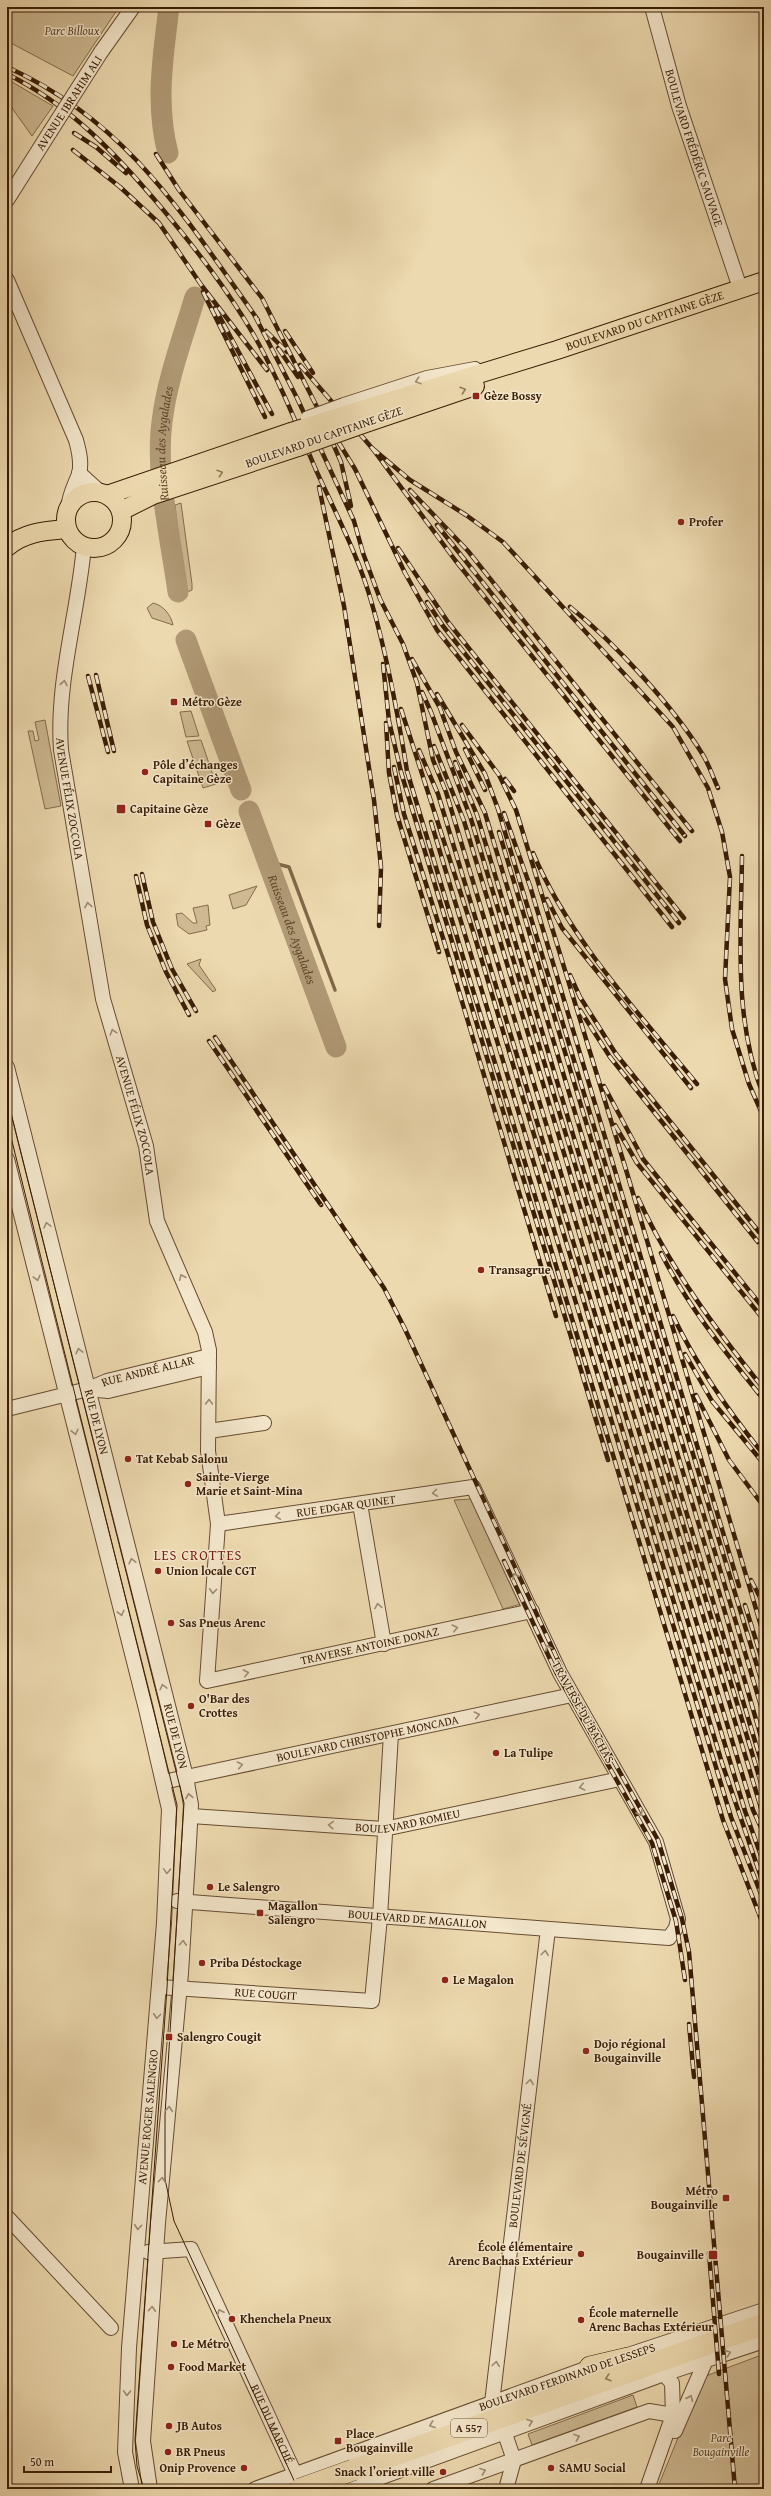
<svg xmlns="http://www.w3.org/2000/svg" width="771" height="2496" font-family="'Gentium Book Plus',serif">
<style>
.green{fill:#ceb992;stroke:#846b4c}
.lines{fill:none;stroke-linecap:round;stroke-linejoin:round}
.stream{stroke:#806748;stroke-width:3.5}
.river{stroke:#b09975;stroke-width:21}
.minor-casing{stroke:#664c30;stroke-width:16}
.major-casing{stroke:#391d05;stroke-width:20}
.highway-casing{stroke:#391d05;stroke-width:22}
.minor{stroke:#f3e6cb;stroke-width:14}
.major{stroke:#edd9af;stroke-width:18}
.highway{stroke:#edd9af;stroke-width:21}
.tram{stroke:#391d05;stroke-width:1}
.rail-casing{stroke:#391d05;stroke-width:4.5}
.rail{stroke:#f3e6cb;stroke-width:3;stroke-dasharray:9;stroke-linecap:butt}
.minor-bridge-casing{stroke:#664c30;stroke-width:16;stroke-linecap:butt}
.major-bridge-casing{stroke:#391d05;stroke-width:20;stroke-linecap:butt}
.highway-bridge-casing{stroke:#391d05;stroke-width:22;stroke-linecap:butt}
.minor-bridge{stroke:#f3e6cb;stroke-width:14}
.major-bridge{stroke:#edd9af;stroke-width:18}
.highway-bridge{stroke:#edd9af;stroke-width:21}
.oneway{stroke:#9f8c72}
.oneway2{stroke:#937b5a}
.poi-dot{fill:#8f2418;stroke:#f3e6cb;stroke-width:1.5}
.labels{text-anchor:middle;stroke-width:3;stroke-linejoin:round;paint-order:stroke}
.shield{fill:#f3e6cb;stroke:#715940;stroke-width:1}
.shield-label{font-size:11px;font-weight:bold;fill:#391d05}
.park-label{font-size:12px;font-style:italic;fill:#5e4428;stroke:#f3e6cb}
.street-label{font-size:12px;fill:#391d05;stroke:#f3e6cb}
.poi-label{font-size:12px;font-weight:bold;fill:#391d05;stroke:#f3e6cb;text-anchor:start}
.water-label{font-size:13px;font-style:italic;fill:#63482c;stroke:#f3e6cb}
.quarter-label{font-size:14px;letter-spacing:1px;fill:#7a1f14;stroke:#f3e6cb}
</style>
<rect width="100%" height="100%" fill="#edd9af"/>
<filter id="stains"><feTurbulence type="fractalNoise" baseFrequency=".005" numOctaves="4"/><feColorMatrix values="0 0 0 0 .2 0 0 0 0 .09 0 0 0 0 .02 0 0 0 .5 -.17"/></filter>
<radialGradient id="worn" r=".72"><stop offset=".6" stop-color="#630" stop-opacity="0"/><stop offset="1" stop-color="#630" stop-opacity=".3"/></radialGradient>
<!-- green -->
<g class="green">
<path d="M 7,7 L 119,7 L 73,76 L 7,41 Z"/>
<path d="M 7,79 L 53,106 L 32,136 L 7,101 Z"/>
<path d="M 181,503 L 192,584 L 192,590 L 185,593 L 175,505 Z"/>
<path d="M 153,603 C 163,605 171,615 173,625 L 152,618 L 147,608 Z"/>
<path d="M 191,711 L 199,736 L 186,737 L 180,712 Z"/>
<path d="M 45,720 L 61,806 L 45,809 L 28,731 L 33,731 L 35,741 L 39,740 L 35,722 Z"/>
<path d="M 201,740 L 216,784 L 203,788 L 187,741 Z"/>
<path d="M 257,886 L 246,905 L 233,909 L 229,895 Z"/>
<path d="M 208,905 L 210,925 L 206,926 L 207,930 L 189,934 L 178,926 L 176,914 L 182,913 L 193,923 L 197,923 L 193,908 Z"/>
<path d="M 201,959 L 199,965 L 216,990 L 213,992 L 187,964 Z"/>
<path d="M 473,1499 L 521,1604 L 503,1609 L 454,1500 Z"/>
<path d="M 764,2354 L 764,2489 L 657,2489 L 703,2377 Z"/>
<path d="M 633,2395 L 637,2407 L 532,2445 L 528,2434 Z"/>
</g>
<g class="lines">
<!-- stream -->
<path class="stream" d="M 263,848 L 277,864 L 289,867 L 335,990"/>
<!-- river -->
<g class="river">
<path d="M 168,153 C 155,104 163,57 169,7"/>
<path id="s1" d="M 178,592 C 171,540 155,473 162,422 C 167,379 183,338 195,297"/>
<path d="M 186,640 L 241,790"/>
<path id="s2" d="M 249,811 L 336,1047"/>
</g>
<!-- minor casing -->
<g class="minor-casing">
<g id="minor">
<path id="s3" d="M 652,7 L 679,106 L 740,288"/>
<path d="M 101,52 L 133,7"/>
<path d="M 7,200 L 50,132"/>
<path d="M 7,280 L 76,440 C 79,451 82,463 79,474 C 74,487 69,495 68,509"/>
<path d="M 344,405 L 427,378 L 475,369"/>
<path d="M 79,473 L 100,492"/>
<path id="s4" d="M 84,546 C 78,614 56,682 61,750 L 103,999 L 146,1146 L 157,1221 L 205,1332 L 209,1350 L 208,1451 L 218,1524 L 207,1681 L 532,1611"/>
<path id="s5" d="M 7,1067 L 186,1777 L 191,1805 L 189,1843 L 181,1973 L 158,2223 L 143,2441 L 150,2489"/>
<path d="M 7,1159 L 146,1709 L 169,1809 L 164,1923 L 129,2348 L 125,2452 L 132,2489"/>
<path d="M 89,1389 L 108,1391 L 209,1367"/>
<path id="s6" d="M 7,1409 L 88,1389 L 107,1381 L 209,1356"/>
<path d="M 209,1431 L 264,1423"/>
<path d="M 360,1504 L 384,1644"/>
<path id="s7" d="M 163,1782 L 572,1695"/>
<path id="s8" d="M 191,1816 L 384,1829 L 620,1779"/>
<path id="s9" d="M 177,1901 L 669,1938 L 676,1928 L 678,1919 L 656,1842 L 560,1673 L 473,1487 L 218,1524"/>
<path id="s10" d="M 159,1987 L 372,2001 L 380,1917 L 391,1734"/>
<path d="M 7,2217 L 111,2328"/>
<path id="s11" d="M 148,2252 L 191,2249 L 295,2474"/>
<path d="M 619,2358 L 764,2310"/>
<path id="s12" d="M 492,2403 L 548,1929"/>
<path d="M 504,2431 L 514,2460 L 506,2489"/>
<path d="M 675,2431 L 706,2360"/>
<path d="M 255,2489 L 599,2364"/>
<path d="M 349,2489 L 664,2374 L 764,2341"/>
<path d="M 433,2489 L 649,2411 L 673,2415"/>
<path d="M 647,2489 L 673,2415 L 672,2383 L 664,2374"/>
</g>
</g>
<!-- major casing -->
<g class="major-casing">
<g id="major">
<path id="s13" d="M 351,413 L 557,350 L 764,281"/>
<path d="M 360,425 L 475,386"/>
<circle cx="94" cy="520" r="28"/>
<path d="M 107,495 L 291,432"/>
<path d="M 121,511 L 153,495 L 298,447"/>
<path d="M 7,547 C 25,532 45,531 67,529"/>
</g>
</g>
<!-- highway casing -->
<g class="highway-casing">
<g id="highway">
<path d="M 590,2367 L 628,2358"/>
<path d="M 353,2470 L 764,2324"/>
</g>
</g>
<!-- minor -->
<use href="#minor" class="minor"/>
<!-- major -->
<use href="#major" class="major"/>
<!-- highway -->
<use href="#highway" class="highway"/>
<!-- tram -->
<g class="tram">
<path d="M 7,1097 L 184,1803 L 165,2115 L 165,2179 L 174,2221 L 298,2489"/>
<path d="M 7,1121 L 177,1805 L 167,1988 L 135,2440 L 137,2466 L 144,2489"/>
</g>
<!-- rail casing -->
<g class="rail-casing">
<g id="rail">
<path d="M 7,67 C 128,122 184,216 258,320"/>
<path d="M 7,74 C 70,105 115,153 160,206 C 195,248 228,290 255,337 C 279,380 297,425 316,470 C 336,514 359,557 372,604 C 388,659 398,715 407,771 L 723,1820 L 764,1927"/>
<path d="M 74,133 L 96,147 L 126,173"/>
<path d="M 73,150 L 120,187 L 159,223 L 202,286 L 267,370"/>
<path d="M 156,154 L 179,190 L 262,298 L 318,409 L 355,469 L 405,573 L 437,630 L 672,927"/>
<path d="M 203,292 L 265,417"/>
<path d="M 215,308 L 272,414"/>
<path d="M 255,316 L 297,398 L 354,521 L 363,553 L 380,599 L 403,644 L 417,683 L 433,760 L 446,792 L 753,1810 L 764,1834"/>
<path d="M 266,331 L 287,352"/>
<path d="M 285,331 L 313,373"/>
<path d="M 278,348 L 298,377"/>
<path d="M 300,365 L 372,448 L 455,560 L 680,841"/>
<path d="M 331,439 L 341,462 L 351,506"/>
<path d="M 372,448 L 410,480 L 466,515 L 503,542 L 673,727 L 708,788 L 722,832 L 730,877 L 725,979 L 732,1029 L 749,1084 L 764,1118"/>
<path d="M 319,487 L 344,606 L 374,800 L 381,867 L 379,926"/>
<path d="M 410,490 L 468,551 L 692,831"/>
<path d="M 437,525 L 685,836"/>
<path d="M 398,548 L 448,622 L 684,918"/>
<path d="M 427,602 L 443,626 L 679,923"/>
<path d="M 570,607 C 615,643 673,706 703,755 C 709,765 713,777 718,788"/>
<path d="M 412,659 L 440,708 L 456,752 L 485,813 L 722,1602 L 764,1747"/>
<path d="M 383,664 L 389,721 L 401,772 L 608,1460"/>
<path d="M 96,675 L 114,751"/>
<path d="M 88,676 L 108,752"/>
<path d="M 422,692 L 431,712 L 471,819 L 764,1793"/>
<path d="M 437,694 L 485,774 L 498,809 L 764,1689"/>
<path d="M 401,709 L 473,931 L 722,1763 L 764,1886"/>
<path d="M 386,723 L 389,773 L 397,815 L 439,952"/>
<path d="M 462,725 L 499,775 L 516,810 L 627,1173 L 764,1636"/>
<path d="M 434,746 L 464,821 L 764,1818"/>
<path d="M 465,749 L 485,790"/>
<path d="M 419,750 L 438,794 L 745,1811 L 764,1864"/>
<path d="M 455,762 L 477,815 L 508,918 L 764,1771"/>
<path d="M 394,767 L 404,814 L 443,938 L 556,1316"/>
<path d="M 505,779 L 514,791"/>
<path d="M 504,813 L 530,886 L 739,1586"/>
<path d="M 431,822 L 731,1817 L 764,1902"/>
<path d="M 499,832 L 764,1716"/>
<path d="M 533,853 C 570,940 637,1011 697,1084"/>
<path d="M 742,856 C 741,937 733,1021 764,1097"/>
<path d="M 142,874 L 153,922 L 172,969 L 196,1011"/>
<path d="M 136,876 L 147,925 L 166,972 L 189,1015"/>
<path d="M 547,899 L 562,928 L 691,1088"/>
<path d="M 570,975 L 580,997 L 616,1054 L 759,1232"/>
<path d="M 580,1010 L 610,1057 L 758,1242"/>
<path d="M 215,1037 L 384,1288 L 404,1327 L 563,1671 L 658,1840 L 682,1919 L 689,1952 L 735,2489"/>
<path d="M 209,1041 L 321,1205"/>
<path d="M 604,1086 L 643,1159 L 764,1309"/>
<path d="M 615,1125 L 637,1163 L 764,1320"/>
<path d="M 638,1198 C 670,1268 716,1330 764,1389"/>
<path d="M 661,1253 C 688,1307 726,1353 764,1400"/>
<path d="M 673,1316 C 697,1366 729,1412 764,1455"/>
<path d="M 685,1354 L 712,1401 L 764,1464"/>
<path d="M 696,1395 L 729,1460 L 764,1507"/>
<path d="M 504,1561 L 557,1674 L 652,1843 L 676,1921 L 685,1980"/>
<path d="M 751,1580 L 764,1605"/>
<path d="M 745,1605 L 764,1666"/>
<path d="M 689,2024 L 694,2077"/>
<path d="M 709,2253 L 719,2374"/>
</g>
</g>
<!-- rail -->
<use href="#rail" class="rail"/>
<!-- minor-bridge casing -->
<g class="minor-bridge-casing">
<g id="minor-bridge">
<path d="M 50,132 L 101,52"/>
<path d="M 308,418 L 344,405"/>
</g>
</g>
<!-- major-bridge casing -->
<g class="major-bridge-casing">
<g id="major-bridge">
<path d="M 291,432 L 351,413"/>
<path d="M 298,447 L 360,425"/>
</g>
</g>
<!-- highway-bridge casing -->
<g class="highway-bridge-casing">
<path id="highway-bridge" d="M 300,2489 L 353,2470"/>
</g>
<!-- minor-bridge -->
<use href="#minor-bridge" class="minor-bridge"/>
<!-- major-bridge -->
<use href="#major-bridge" class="major-bridge"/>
<!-- highway-bridge -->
<use href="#highway-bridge" class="highway-bridge"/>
</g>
<!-- one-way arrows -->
<defs><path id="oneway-chevron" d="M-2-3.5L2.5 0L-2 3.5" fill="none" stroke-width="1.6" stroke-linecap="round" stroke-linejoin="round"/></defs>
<g class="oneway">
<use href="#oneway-chevron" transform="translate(418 381) rotate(162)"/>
<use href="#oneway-chevron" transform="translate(64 683) rotate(-80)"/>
<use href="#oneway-chevron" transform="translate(88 905) rotate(-100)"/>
<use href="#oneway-chevron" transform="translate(113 1032) rotate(-107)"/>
<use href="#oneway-chevron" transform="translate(47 1225) rotate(-104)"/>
<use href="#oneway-chevron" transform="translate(182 1277) rotate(-113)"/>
<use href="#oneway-chevron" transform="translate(37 1278) rotate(76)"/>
<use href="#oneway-chevron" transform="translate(79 1351) rotate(-104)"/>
<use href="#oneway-chevron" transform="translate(209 1402) rotate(-90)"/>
<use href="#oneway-chevron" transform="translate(75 1432) rotate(76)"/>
<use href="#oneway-chevron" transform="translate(435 1493) rotate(172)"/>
<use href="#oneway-chevron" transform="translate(278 1516) rotate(172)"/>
<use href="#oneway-chevron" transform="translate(132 1561) rotate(-104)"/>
<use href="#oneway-chevron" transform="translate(515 1576) rotate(-115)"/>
<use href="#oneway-chevron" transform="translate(213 1591) rotate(94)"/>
<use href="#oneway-chevron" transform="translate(378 1606) rotate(-100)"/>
<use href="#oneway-chevron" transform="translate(121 1613) rotate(76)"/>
<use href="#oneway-chevron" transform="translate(455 1628) rotate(-13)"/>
<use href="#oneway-chevron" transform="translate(548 1648) rotate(-115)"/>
<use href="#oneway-chevron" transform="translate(246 1673) rotate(-12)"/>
<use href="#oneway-chevron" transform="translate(163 1687) rotate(-104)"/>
<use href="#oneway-chevron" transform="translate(477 1715) rotate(-12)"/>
<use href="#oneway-chevron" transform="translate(240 1765) rotate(-12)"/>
<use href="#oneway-chevron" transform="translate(582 1787) rotate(168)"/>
<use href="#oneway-chevron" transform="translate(189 1796) rotate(-100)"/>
<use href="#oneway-chevron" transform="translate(640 1813) rotate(60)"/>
<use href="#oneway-chevron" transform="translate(331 1825) rotate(-176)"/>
<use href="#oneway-chevron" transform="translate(167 1871) rotate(92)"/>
<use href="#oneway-chevron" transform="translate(183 1943) rotate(-86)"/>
<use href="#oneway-chevron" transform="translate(545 1953) rotate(-83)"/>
<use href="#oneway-chevron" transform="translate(157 2016) rotate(95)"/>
<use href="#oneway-chevron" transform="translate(530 2082) rotate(-83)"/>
<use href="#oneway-chevron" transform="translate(169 2109) rotate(-85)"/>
<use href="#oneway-chevron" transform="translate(162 2180) rotate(-85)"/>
<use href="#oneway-chevron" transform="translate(138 2227) rotate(95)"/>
<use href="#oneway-chevron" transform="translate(152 2309) rotate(-86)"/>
<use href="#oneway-chevron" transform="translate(220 2312) rotate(-115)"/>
<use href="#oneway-chevron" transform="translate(728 2353) rotate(-19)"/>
<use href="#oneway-chevron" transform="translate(496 2364) rotate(-83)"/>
<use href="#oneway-chevron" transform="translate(127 2393) rotate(92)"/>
<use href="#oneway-chevron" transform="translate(690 2398) rotate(-67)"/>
<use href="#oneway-chevron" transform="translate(530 2422) rotate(-20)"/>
<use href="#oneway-chevron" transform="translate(432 2425) rotate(160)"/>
<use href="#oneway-chevron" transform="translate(577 2437) rotate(-20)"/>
<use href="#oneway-chevron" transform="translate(483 2471) rotate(-20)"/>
</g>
<g class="oneway2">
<use href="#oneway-chevron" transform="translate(463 390) rotate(-18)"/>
<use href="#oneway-chevron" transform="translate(220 473) rotate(-18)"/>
<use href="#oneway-chevron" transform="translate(608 2378) rotate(161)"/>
</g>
<!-- markers -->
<g class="poi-dot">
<rect x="472" y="392" width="8" height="8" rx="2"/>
<circle cx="681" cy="522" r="4"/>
<rect x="170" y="698" width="8" height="8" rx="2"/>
<circle cx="145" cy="772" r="4"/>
<rect x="116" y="804" width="10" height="10" rx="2"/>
<rect x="204" y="820" width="8" height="8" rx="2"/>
<circle cx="481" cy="1270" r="4"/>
<circle cx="128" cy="1459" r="4"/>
<circle cx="188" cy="1484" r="4"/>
<circle cx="158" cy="1571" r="4"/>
<circle cx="171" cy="1623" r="4"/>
<circle cx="191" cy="1706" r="4"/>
<circle cx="496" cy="1753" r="4"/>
<circle cx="210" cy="1887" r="4"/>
<rect x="256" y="1909" width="8" height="8" rx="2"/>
<circle cx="202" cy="1963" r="4"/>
<circle cx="445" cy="1980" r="4"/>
<rect x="165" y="2033" width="8" height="8" rx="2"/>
<circle cx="586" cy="2051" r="4"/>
<rect x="722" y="2194" width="8" height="8" rx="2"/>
<circle cx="581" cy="2254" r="4"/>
<rect x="708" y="2250" width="10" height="10" rx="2"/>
<circle cx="232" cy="2319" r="4"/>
<circle cx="581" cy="2320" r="4"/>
<circle cx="174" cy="2344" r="4"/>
<circle cx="171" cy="2367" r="4"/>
<circle cx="169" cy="2426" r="4"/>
<rect x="334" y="2437" width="8" height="8" rx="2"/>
<circle cx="168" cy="2452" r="4"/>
<circle cx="244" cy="2468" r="4"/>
<circle cx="551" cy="2468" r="4"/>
<circle cx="443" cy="2472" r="4"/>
</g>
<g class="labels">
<!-- shield labels -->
<rect class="shield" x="451" y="2419" width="36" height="18" rx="3"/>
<g class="shield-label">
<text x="469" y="2432">A 557</text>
</g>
<!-- park labels -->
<g class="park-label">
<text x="72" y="35">Parc Billoux</text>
<text x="721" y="2442">Parc<tspan x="721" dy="14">Bougainville</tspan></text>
</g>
<!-- street labels -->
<g class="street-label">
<text transform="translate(69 103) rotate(-57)" y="4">AVENUE IBRAHIM ALI</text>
<text dy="4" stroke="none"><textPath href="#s3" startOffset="147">BOULEVARD FRÉDÉRIC SAUVAGE</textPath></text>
<text dy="4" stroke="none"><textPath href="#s13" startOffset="308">BOULEVARD DU CAPITAINE GÈZE</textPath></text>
<text transform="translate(324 437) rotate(-19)" y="4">BOULEVARD DU CAPITAINE GÈZE</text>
<text dy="4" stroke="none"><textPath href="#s4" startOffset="255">AVENUE FÉLIX ZOCCOLA</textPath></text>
<text dy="4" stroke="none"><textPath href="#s4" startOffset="579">AVENUE FÉLIX ZOCCOLA</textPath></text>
<text dy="4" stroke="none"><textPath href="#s6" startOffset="146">RUE ANDRÉ ALLAR</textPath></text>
<text dy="4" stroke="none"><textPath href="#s5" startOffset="366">RUE DE LYON</textPath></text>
<text transform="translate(346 1506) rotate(-8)" y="4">RUE EDGAR QUINET</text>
<text dy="4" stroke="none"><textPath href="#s4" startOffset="1325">TRAVERSE ANTOINE DONAZ</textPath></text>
<text transform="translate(583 1712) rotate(61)" y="4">TRAVERSE DU BACHAS</text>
<text dy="4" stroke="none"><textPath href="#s5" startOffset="690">RUE DE LYON</textPath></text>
<text dy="4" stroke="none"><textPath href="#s7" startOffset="209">BOULEVARD CHRISTOPHE MONCADA</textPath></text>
<text dy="4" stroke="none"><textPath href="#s8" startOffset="218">BOULEVARD ROMIEU</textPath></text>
<text dy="4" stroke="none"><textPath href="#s9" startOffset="241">BOULEVARD DE MAGALLON</textPath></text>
<text dy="4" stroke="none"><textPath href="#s10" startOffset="107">RUE COUGIT</textPath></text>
<text transform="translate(148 2117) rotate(-85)" y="4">AVENUE ROGER SALENGRO</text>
<text dy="4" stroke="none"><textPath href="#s12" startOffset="239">BOULEVARD DE SÉVIGNÉ</textPath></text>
<text transform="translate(567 2377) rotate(-19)" y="4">BOULEVARD FERDINAND DE LESSEPS</text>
<text dy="4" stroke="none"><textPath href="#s11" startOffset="236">RUE DU MARCHÉ</textPath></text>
</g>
<!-- poi labels -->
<g class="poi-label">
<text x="484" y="400">Gèze Bossy</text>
<text x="689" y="526">Profer</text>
<text x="182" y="706">Métro Gèze</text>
<text x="153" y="769">Pôle d’échanges<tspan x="153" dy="14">Capitaine Gèze</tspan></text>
<text x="130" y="813">Capitaine Gèze</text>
<text x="216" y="828">Gèze</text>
<text x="489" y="1274">Transagrue</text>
<text x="136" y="1463">Tat Kebab Salonu</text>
<text x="196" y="1481">Sainte-Vierge<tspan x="196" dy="14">Marie et Saint-Mina</tspan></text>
<text x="166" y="1575">Union locale CGT</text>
<text x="179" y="1627">Sas Pneus Arenc</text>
<text x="199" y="1703">O'Bar des<tspan x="199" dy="14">Crottes</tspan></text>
<text x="504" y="1757">La Tulipe</text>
<text x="218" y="1891">Le Salengro</text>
<text x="268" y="1910">Magallon<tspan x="268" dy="14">Salengro</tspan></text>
<text x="210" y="1967">Priba Déstockage</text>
<text x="453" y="1984">Le Magalon</text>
<text x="177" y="2041">Salengro Cougit</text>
<text x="594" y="2048">Dojo régional<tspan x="594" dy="14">Bougainville</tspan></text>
<text x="718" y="2195" text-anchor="end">Métro<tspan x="718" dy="14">Bougainville</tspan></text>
<text x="573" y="2251" text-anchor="end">École élémentaire<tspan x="573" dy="14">Arenc Bachas Extérieur</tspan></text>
<text x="704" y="2259" text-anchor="end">Bougainville</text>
<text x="589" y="2317">École maternelle<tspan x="589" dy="14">Arenc Bachas Extérieur</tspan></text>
<text x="240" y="2323">Khenchela Pneux</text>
<text x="182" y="2348">Le Métro</text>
<text x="179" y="2371">Food Market</text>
<text x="177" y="2430">JB Autos</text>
<text x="346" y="2438">Place<tspan x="346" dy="14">Bougainville</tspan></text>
<text x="176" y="2456">BR Pneus</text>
<text x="236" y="2472" text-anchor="end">Onip Provence</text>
<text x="559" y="2472">SAMU Social</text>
<text x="435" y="2476" text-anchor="end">Snack l’orient ville</text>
</g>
<!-- water labels -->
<g class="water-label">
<text dy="5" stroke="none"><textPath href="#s1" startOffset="150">Ruisseau des Aygalades</textPath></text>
<text dy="5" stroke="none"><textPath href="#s2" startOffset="126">Ruisseau des Aygalades</textPath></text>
</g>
<!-- quarter labels -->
<g class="quarter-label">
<text x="198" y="1560">LES CROTTES</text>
</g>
</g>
<!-- margin -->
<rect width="771" height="2496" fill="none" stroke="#edd9af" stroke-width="24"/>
<rect x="8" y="8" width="755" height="2480" fill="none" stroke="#391d05" stroke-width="2"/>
<rect x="12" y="12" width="747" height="2472" fill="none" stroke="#391d05"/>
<!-- scale -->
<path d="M24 2466v6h87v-6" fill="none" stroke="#391d05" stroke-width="2"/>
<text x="30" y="2466" font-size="12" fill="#391d05" stroke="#f3e6cb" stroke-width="3" paint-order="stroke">50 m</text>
<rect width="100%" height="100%" filter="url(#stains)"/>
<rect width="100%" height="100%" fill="url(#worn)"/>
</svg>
